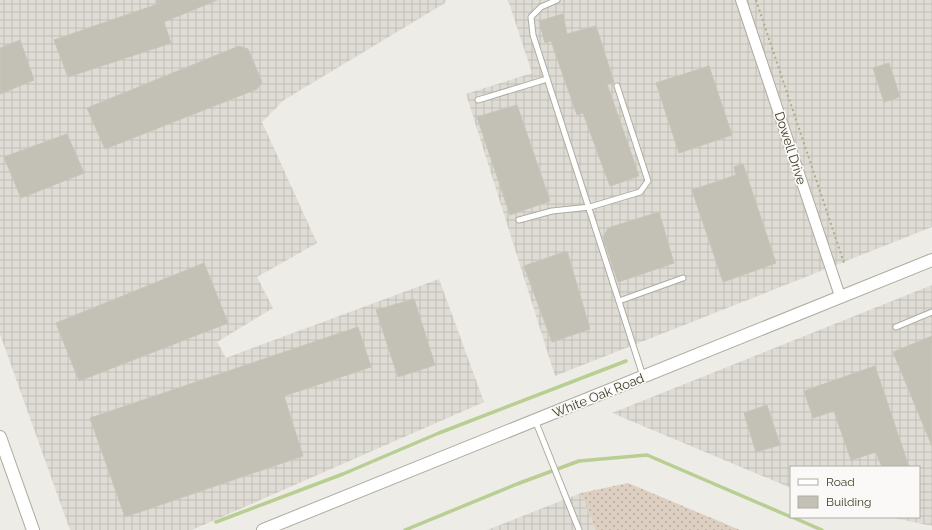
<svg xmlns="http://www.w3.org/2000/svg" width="932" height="530" font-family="Raleway,sans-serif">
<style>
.industrial{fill:url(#industrial-grid)}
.grass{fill:url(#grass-dots)}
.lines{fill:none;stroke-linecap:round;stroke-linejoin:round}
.stream{stroke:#b8ce92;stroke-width:3.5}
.building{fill:#c3c0b5;stroke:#c7c5b9}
.service-casing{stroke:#afada1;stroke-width:7}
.minor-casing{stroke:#afada1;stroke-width:12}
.tertiary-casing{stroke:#afada1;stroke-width:14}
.secondary-casing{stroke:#aeab99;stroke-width:14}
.path{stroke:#afac89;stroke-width:2;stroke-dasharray:2 3;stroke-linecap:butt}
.service{stroke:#fff;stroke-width:5}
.minor{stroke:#fff;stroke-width:10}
.tertiary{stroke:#fff;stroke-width:12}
.secondary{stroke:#fff;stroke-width:12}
.labels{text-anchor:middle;stroke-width:3.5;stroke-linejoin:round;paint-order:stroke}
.street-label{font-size:13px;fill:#3f3e26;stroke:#faf9f7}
</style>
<defs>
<pattern id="industrial-grid" width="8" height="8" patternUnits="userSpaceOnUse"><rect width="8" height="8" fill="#dedcd4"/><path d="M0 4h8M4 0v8" fill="none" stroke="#c0beb6"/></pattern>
<pattern id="grass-dots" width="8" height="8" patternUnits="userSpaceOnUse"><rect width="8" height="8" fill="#ddcfc1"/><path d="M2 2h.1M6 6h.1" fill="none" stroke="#b5a99d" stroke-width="1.8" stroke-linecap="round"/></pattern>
</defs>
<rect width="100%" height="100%" fill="#eeece6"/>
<!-- industrial -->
<g class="industrial">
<path d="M 0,0 L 446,0 L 445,3 L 284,100 L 262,122 L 317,243 L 257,277 L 273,308 L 217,342 L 226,358 L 439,279 L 484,402 L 192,530 L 70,530 L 0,334 Z"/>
<path d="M 508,0 L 932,0 L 932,227 L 555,376 L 466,94 L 532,73 Z"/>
<path d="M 932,285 L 932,526 L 890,517 L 919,517 L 919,467 L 791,467 L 791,488 L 612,413 Z"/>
<path d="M 581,493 L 596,530 L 487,530 Z"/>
</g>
<!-- grass -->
<path class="grass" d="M 628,483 L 740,530 L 596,530 L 581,493 Z"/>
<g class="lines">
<!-- stream -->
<g class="stream">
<path d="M 792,517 L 822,530"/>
<path d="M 216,522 L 343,474 L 439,433 L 626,361"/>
<path d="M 405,530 L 517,484 L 579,461 L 647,455 L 791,517"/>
</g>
</g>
<!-- building -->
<g class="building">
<path d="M 156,0 L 217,0 L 164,22 L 171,43 L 68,77 L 54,40 L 158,4 Z"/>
<path d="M 563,14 L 567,34 L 596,26 L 614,82 L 607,84 L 639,176 L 610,186 L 583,113 L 577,115 L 551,41 L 545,43 L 539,21 Z"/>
<path d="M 20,40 L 34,80 L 0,94 L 0,48 Z"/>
<path d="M 239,46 L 248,49 L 262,82 L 257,89 L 105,149 L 87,108 Z"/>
<path d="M 889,63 L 900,97 L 884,102 L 873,68 Z"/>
<path d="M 709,66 L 732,135 L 679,153 L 656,83 Z"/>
<path d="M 517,105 L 550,201 L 510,215 L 477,117 Z"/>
<path d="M 67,134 L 84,173 L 21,198 L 4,157 Z"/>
<path d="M 743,164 L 776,263 L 723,282 L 692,190 L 736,175 L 734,167 Z"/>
<path d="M 659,212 L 674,263 L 618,282 L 603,238 L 608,228 Z"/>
<path d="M 567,251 L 590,329 L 552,342 L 524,266 Z"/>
<path d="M 204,263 L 228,323 L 79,381 L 56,323 Z"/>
<path d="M 414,299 L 435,365 L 398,377 L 376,310 Z"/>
<path d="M 358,327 L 371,367 L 284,396 L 303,456 L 125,517 L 90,418 Z"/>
<path d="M 932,336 L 932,446 L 893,352 Z"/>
<path d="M 875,366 L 909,467 L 882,467 L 876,452 L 851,460 L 834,411 L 813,418 L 804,391 Z"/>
<path d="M 767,405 L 780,445 L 756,452 L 744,413 Z"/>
</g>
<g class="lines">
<!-- service casing -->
<g class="service-casing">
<g id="service">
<path d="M 557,0 L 541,7 L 531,17 L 533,35 L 643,376"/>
<path d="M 478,100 L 547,79"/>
<path d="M 519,220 L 552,211 L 590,207 L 640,192 L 648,181 L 617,86"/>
<path d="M 619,301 L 683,278"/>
<path d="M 896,327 L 932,312"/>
<path d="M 535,420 L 579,530"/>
</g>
</g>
<!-- minor casing -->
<g class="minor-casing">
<path id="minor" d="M 741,0 L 840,296"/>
</g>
<!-- tertiary casing -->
<g class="tertiary-casing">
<path id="tertiary" d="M 263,530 L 932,260"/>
</g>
<!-- secondary casing -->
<g class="secondary-casing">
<path id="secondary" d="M 0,437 L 33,530"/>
</g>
<!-- path -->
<path class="path" d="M 756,0 L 844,263"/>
<!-- service -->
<use href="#service" class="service"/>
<!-- minor -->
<use href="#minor" class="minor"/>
<!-- tertiary -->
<use href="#tertiary" class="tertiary"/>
<!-- secondary -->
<use href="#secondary" class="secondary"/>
</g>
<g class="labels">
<!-- street labels -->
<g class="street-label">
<text transform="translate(791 148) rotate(72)" y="5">Dowell Drive</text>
<text transform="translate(598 395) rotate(-22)" y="5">White Oak Road</text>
</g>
</g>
<!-- legend -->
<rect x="790" y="466" width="130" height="52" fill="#faf9f7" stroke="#afaea3"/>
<rect x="798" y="479" width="20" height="6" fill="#ffffff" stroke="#afaea3"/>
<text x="826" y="486" font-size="12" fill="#3f3e26">Road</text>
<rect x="798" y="496" width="20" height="12" fill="#c3c0b5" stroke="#afaea3"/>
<text x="826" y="506" font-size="12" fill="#3f3e26">Building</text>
</svg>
